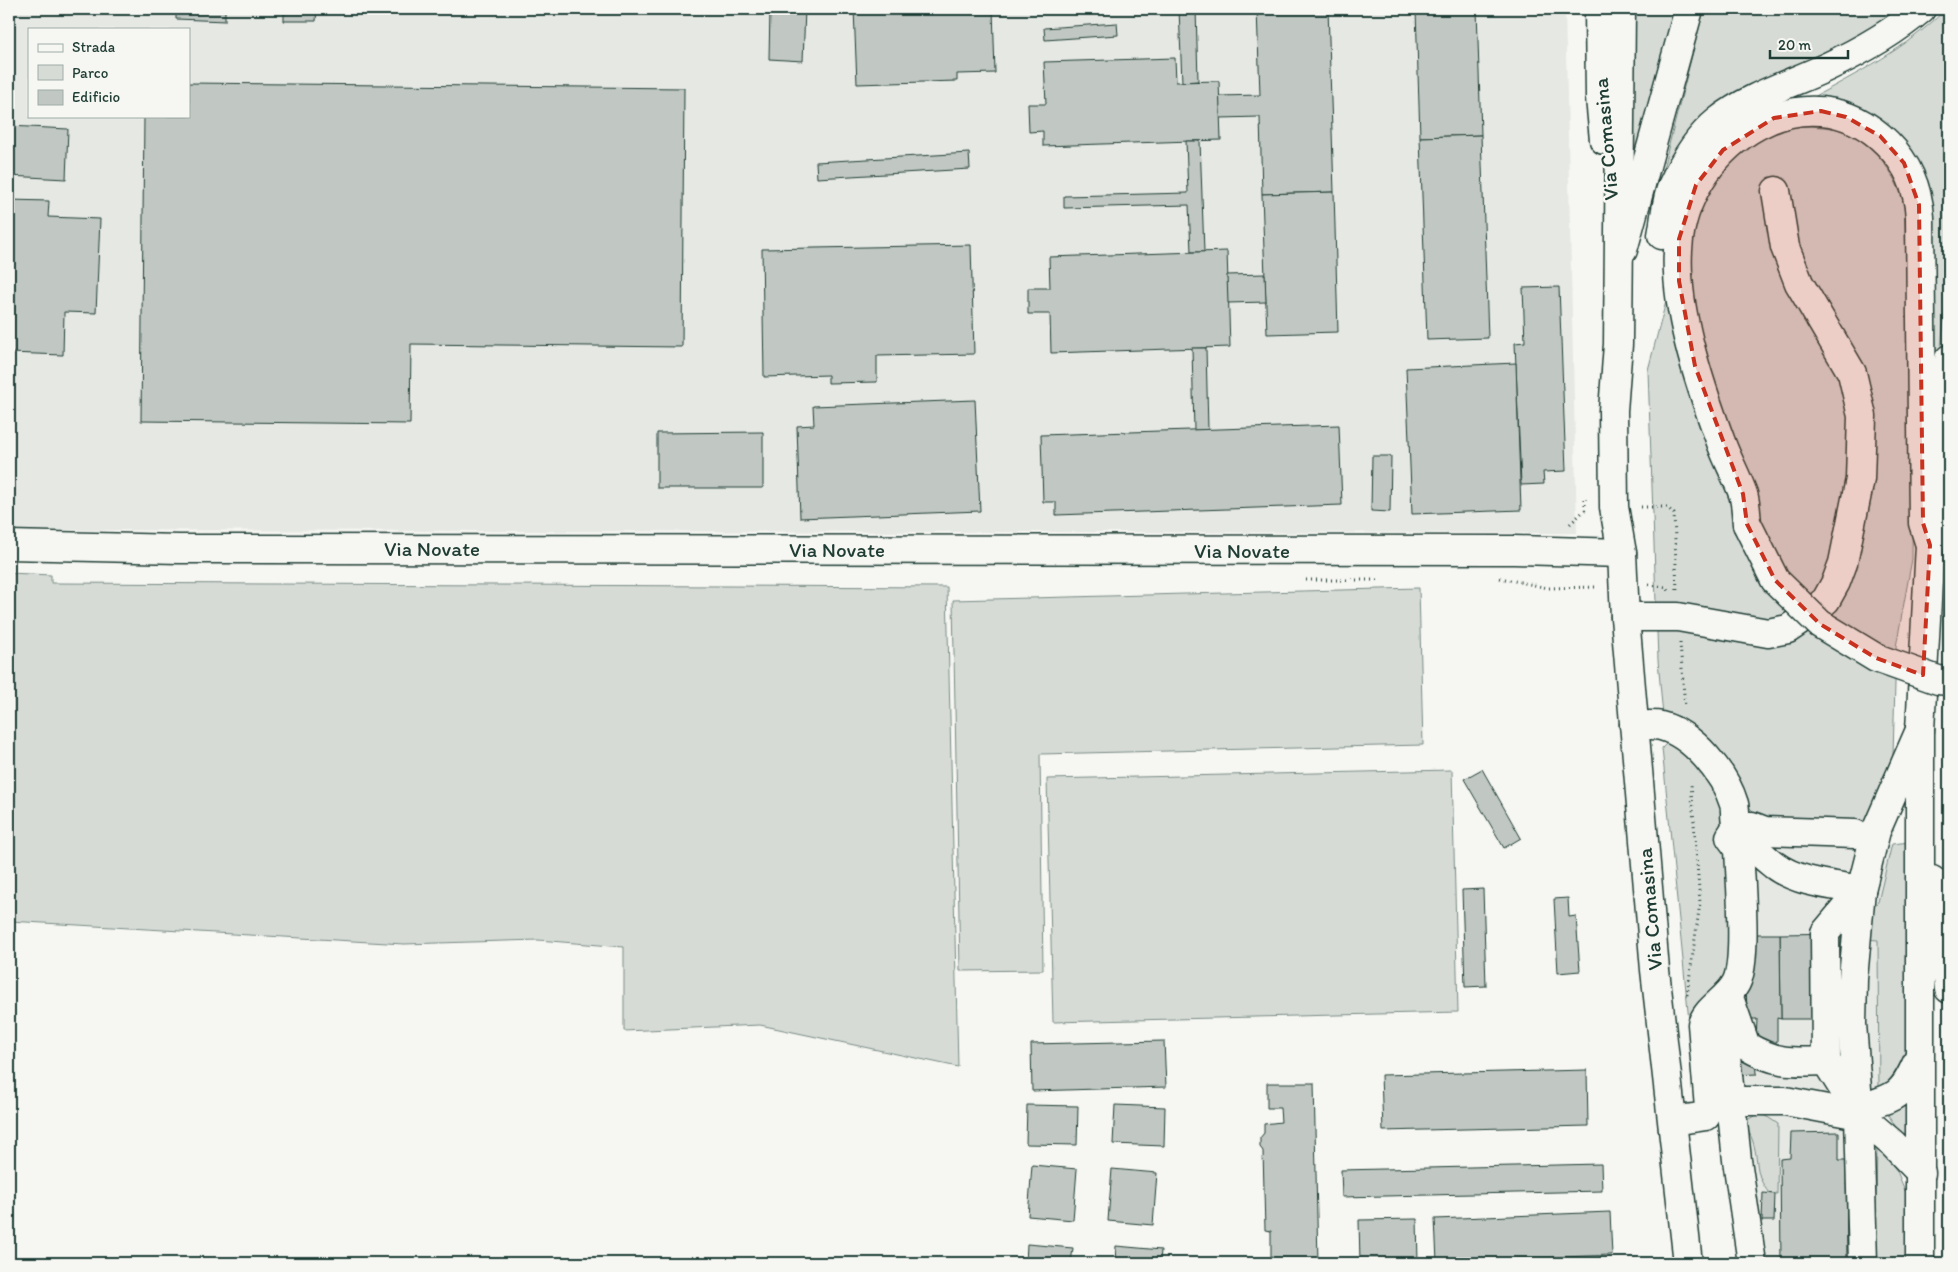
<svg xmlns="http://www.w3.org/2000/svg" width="1958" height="1272" font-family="Itim,sans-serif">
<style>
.built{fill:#e6e8e4;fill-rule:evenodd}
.green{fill:#d6dbd6;stroke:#7a8c85}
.building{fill:#c1c8c3;stroke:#1f3d34}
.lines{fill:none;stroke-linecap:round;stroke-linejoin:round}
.minor-casing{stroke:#1f3d34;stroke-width:31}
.major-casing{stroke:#1f3d34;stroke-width:31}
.highway-casing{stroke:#1f3d34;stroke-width:31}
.path{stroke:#1f3d34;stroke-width:3;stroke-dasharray:1 4;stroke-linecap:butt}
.minor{stroke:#f6f6f2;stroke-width:28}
.major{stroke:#f6f6f2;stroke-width:28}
.highway{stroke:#f6f6f2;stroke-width:28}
.highway-bridge-casing{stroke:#1f3d34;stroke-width:31;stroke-linecap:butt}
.highway-bridge{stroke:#f6f6f2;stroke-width:28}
.marked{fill:#c8321e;fill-opacity:0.2;stroke:#c8321e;stroke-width:4;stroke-dasharray:10 6;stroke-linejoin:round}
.labels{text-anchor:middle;stroke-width:5;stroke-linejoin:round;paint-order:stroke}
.street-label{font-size:21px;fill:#1f3d34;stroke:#f6f6f2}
</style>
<rect width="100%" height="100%" fill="#f6f6f2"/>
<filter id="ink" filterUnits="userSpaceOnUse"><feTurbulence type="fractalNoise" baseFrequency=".02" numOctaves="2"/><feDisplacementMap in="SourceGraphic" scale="10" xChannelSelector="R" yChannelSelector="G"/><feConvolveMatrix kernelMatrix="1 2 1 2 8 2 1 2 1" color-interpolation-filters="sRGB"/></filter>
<g filter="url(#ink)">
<!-- built -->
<g class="built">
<path d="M 9,9 L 1565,9 L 1577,533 L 9,530 ZM 29,29 L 189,29 L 189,116 L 29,116 Z"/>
<path d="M 1730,837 L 1892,844 L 1878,902 L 1865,939 L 1878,940 L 1879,1094 L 1875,1263 L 1751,1263 L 1719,1121 Z"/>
</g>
<!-- green -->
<g class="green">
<path d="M 1634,9 L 1677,9 L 1636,168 L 1630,168 Z"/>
<path d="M 1704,9 L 1901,9 L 1659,184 Z"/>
<path d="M 1946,9 L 1949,9 L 1949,274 L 1933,420 L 1921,171 L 1810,99 C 1858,73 1907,48 1946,9 Z"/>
<path d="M 1810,126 C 1819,127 1829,127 1837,129 C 1872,138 1894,172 1904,203 L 1913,450 L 1912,559 L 1896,647 L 1892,791 L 1885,807 L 1864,822 L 1762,819 L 1742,801 L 1663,716 L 1658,660 L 1648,370 L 1686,225 L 1718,169 L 1767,133 L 1785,127 Z"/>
<path d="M 9,573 L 51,575 L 51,583 L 947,587 L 958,1067 L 760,1025 L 624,1031 L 624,947 L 538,940 L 404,944 L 9,921 Z"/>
<path d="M 1419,588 L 1423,745 L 1040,754 L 1043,970 L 960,971 L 953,600 Z"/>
<path d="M 1667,743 L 1678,747 L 1699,766 L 1729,817 L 1732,970 L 1689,1021 L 1662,748 Z"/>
<path d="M 1452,770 L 1458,1012 L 1053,1022 L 1047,779 Z"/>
<path d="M 1910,842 L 1908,1065 L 1879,1094 L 1878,940 L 1865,939 L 1865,913 L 1878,902 L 1892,844 Z"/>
<path d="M 1908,1104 L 1907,1145 L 1887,1113 Z"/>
<path d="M 1756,1115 L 1766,1116 L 1778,1124 L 1777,1194 L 1769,1193 C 1753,1173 1760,1161 1752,1139 C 1750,1133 1746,1128 1745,1121 Z"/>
<path d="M 1877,1144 L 1897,1171 L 1908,1198 L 1908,1263 L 1875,1263 Z"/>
</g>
<!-- building -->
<g class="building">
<path d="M 176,9 L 225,9 L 225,21 L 176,19 Z"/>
<path d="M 284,9 L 317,9 L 316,21 L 284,21 Z"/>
<path d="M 770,9 L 805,9 L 803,61 L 769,59 Z"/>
<path d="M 854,9 L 993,9 L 995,73 L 957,74 L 957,81 L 857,84 Z"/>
<path d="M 1179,9 L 1196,9 L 1198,81 L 1182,82 Z"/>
<path d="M 1257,9 L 1328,9 L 1334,192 L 1262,194 L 1260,117 L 1220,118 L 1219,96 L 1260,95 Z"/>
<path d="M 1416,9 L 1477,9 L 1481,135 L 1420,137 Z"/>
<path d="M 1117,23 L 1118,35 L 1045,40 L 1044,28 Z"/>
<path d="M 1175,58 L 1176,82 L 1219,81 L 1221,140 L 1043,146 L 1043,131 L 1029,132 L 1028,104 L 1046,104 L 1044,62 Z"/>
<path d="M 189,83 L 684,88 L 682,347 L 411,344 L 410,424 L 141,421 L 144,116 L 189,116 Z"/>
<path d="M 9,126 L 68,129 L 66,179 L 9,176 Z"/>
<path d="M 1481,135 L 1488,338 L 1427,340 L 1420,137 Z"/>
<path d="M 1186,141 L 1200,141 L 1204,252 L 1191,252 L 1189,205 L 1064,208 L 1064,196 L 1188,193 Z"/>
<path d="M 969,153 L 970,169 L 817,178 L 816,162 Z"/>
<path d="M 1334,192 L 1338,332 L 1267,334 L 1262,194 Z"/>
<path d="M 9,200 L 49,201 L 48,217 L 100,219 L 96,313 L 64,312 L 63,355 L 9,353 Z"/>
<path d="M 971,245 L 974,354 L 877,356 L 877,382 L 828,383 L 828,375 L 764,377 L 762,249 Z"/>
<path d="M 1227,251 L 1230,347 L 1051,353 L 1050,314 L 1028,314 L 1028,288 L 1050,288 L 1049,257 Z"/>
<path d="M 1265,274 L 1266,302 L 1228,303 L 1227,275 Z"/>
<path d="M 1559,287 L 1566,471 L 1543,472 L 1544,484 L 1521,485 L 1515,343 L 1525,342 L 1523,288 Z"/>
<path d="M 1192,348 L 1206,348 L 1208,430 L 1194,430 Z"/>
<path d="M 1516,363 L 1521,510 L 1412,514 L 1406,368 Z"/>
<path d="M 975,400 L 980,511 L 800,518 L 797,426 L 814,425 L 813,406 Z"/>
<path d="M 1339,425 L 1342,505 L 1056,515 L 1056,502 L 1043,502 L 1041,435 Z"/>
<path d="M 763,432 L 763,488 L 657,488 L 657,433 Z"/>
<path d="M 1372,456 L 1391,456 L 1390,512 L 1371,511 Z"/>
<path d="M 1482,769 L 1521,838 L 1504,848 L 1464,779 Z"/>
<path d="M 1483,889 L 1486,986 L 1465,987 L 1462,890 Z"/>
<path d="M 1568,898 L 1569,917 L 1576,916 L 1580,971 L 1558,973 L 1554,899 Z"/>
<path d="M 1846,933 L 1846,1019 L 1781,1019 L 1780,934 Z"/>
<path d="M 1745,934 L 1780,934 L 1781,1019 L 1777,1018 L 1777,1042 L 1756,1042 L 1757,1019 L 1747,1019 Z"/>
<path d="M 1164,1041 L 1166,1087 L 1032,1091 L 1031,1044 Z"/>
<path d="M 1756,1058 L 1757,1074 L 1733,1075 L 1731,1060 Z"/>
<path d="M 1587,1070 L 1588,1126 L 1383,1131 L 1381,1075 Z"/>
<path d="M 1267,1083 L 1314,1083 L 1318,1263 L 1263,1263 L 1263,1260 L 1271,1257 L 1271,1231 L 1265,1230 L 1263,1151 L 1260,1147 L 1260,1138 L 1264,1133 L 1264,1124 L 1281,1122 L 1280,1108 L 1267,1108 Z"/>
<path d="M 1027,1105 L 1078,1106 L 1077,1145 L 1026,1144 Z"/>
<path d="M 1115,1105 L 1165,1107 L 1164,1146 L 1113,1144 Z"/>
<path d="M 1839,1132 L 1839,1160 L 1846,1160 L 1847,1263 L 1781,1263 L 1780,1159 L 1790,1158 L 1791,1133 Z"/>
<path d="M 1601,1164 L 1602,1191 L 1342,1197 L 1341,1170 Z"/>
<path d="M 1032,1165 L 1077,1169 L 1073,1220 L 1028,1216 Z"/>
<path d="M 1112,1169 L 1157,1173 L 1153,1225 L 1108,1221 Z"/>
<path d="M 1763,1193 L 1775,1194 L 1774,1221 L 1762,1221 Z"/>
<path d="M 1610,1212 L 1612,1255 L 1437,1262 L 1435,1219 Z"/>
<path d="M 1417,1219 L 1418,1263 L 1360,1263 L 1359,1220 Z"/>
<path d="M 1027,1244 L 1073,1248 L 1071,1263 L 1026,1263 Z"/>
<path d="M 1116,1246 L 1161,1250 L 1160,1263 L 1115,1263 Z"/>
</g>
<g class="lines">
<!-- minor casing -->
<g class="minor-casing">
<g id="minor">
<path d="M 1623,250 L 1689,9"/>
<path d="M 9,545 L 179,549 L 1514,550 L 1622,553"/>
<path d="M 1930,545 L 1939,522 L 1949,359"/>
<path d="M 1625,617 L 1678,617 L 1768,633 L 1788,629 L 1807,616 L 1826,600 L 1836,582 L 1843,563 L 1860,479 L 1862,416 L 1852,373 L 1799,283 L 1785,247 L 1776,191"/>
<path d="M 1634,725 C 1643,726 1653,724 1661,726 C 1693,734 1725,774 1734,804 C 1736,811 1734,820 1737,827 C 1743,839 1764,857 1774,865 C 1798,883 1833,885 1861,890"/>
<path d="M 1737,826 L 1752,826 L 1765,831 L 1855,834"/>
<path d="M 1727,995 L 1724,1038 L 1737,1160 L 1752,1263"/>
<path d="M 1731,1003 L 1746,1046 C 1777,1064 1792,1062 1826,1061"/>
<path d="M 1731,1101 L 1785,1101 L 1859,1115 L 1893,1144 L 1921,1173"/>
<path d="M 1856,1109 L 1826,1061 L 1825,933 L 1861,890"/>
<path d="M 1859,1115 C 1875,1099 1877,1105 1893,1096 C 1906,1089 1913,1071 1919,1058"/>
<path d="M 1673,1121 L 1706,1116 L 1709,1108 L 1702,1024 C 1709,1006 1727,1000 1736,983 C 1748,961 1740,878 1739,849 L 1730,837 L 1737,826"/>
<path d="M 1863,1263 L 1859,1115 L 1852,1024 L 1853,979 L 1861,890 L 1876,831 L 1920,730"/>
</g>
</g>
<!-- major casing -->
<g class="major-casing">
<g id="major">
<path d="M 1599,9 L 1600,98 L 1604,140"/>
<path d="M 1621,9 L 1618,344 L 1613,411 L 1614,507 L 1622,553 L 1625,617 L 1655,970 L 1688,1263"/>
</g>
</g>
<!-- highway casing -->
<g class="highway-casing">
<g id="highway">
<path d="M 1662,235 C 1665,220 1666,200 1672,186 C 1682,164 1698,137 1718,121 C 1749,96 1791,84 1827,67 C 1861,51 1893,33 1921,9"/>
<path d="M 1747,524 C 1746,514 1746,503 1743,494 C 1737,477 1728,461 1722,445 C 1700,386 1671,302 1679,239 C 1691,143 1807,64 1887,143 C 1908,164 1918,187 1920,217 L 1923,523 L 1930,545 L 1920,730 L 1920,1263"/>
<path d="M 1932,880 L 1944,941 L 1949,989"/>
</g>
</g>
<!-- path -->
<g class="path">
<path d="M 1585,499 L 1585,509"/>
<path d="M 1641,507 L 1667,507 L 1674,514 L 1677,591"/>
<path d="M 1570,524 L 1587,508"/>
<path d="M 1500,578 L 1548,588 L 1598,587"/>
<path d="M 1306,580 L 1381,580"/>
<path d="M 1649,585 L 1666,587 L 1668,591"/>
<path d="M 1680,643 L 1685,707"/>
<path d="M 1687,995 L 1700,903 L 1691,783"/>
</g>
<!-- minor -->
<use href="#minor" class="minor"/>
<!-- major -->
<use href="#major" class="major"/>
<!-- highway -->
<use href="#highway" class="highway"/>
<!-- highway-bridge casing -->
<g class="highway-bridge-casing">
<path id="highway-bridge" d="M 1747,524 L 1775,580 L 1820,624 L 1876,658 L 1938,680 L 1949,681"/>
</g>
<!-- highway-bridge -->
<use href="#highway-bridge" class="highway-bridge"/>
</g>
</g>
<!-- marked area -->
<path class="marked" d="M 1821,111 L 1846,117 L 1880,136 L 1904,163 L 1919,205 L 1923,523 L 1930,545 L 1923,675 L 1876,658 L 1820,624 L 1775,580 L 1747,524 L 1743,494 L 1695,366 L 1679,281 L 1679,239 L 1696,185 L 1723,150 L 1774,118 Z"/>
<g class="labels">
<!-- street labels -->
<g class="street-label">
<text transform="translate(1606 139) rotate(-95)" y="7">Via Comasina</text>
<text x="432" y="556">Via Novate</text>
<text x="837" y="557">Via Novate</text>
<text x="1242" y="558">Via Novate</text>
<text transform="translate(1650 909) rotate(-95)" y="7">Via Comasina</text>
</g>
</g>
<!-- margin -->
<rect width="1958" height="1272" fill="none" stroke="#f6f6f2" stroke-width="30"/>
<rect x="15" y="15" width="1928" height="1242" fill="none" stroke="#1f3d34" stroke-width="2" filter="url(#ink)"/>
<!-- legend -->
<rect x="28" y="28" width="162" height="90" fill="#f6f6f2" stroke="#a0aca6"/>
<rect x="38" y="44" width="25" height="8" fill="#f6f6f2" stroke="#a0aca6"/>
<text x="72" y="52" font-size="15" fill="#1f3d34">Strada</text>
<rect x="38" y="65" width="25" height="15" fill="#d6dbd6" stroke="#a0aca6"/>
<text x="72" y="78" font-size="15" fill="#1f3d34">Parco</text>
<rect x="38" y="90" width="25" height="15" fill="#c1c8c3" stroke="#a0aca6"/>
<text x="72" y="102" font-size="15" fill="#1f3d34">Edificio</text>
<!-- scale -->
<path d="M1770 50v8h78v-8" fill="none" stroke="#1f3d34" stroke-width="2.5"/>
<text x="1778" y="50" font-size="15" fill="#1f3d34" stroke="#f6f6f2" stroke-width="4" paint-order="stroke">20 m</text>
</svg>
